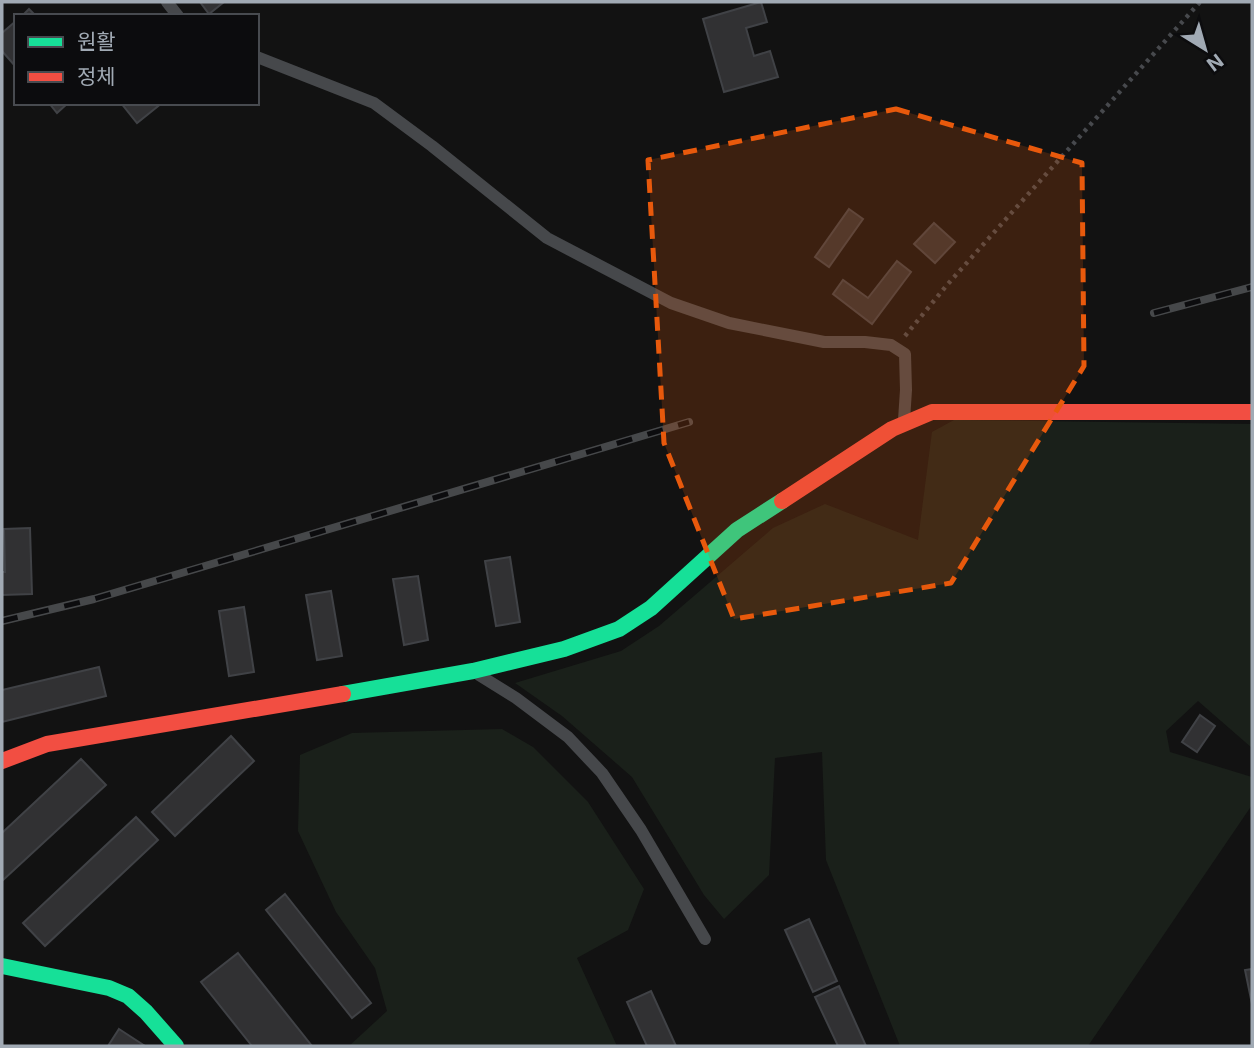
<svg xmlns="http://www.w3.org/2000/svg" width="1254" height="1048" font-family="Inter,'Noto Sans KR',sans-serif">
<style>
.green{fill:#1a201a}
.building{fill:#313133;stroke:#404246;stroke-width:2}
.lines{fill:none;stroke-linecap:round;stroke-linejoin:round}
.path{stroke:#47494d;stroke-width:4.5;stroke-dasharray:3.5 5;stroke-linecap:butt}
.lane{stroke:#46484b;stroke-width:12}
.fast{stroke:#16e098;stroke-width:16}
.jam{stroke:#f24e42;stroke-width:16}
.rail-casing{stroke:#46484a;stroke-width:8}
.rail{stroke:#0c0c0e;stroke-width:5;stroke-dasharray:16;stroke-linecap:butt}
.marked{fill:#e8590c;fill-opacity:0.2;stroke:#e8590c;stroke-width:5;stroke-dasharray:14 9;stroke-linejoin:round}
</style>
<rect width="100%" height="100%" fill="#121212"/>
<!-- green -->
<g class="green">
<path d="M 954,420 L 1252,424 L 1252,748 L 1198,701 L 1166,731 L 1170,752 L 1252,777 L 1252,805 L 1088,1046 L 900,1046 L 826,860 L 822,752 L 775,758 L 769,875 L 724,919 L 704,895 L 632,777 L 562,716 L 515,683 L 621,651 L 659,626 L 773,528 L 825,504 L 918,540 L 932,432 Z"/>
<path d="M 502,729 L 533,747 L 588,802 L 644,889 L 628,930 L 577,958 L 617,1046 L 349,1046 L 387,1011 L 375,968 L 336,912 L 298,831 L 300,755 L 352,733 Z"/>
</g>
<!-- building -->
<g class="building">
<path d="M 200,2 L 224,2 L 209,14 Z"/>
<path d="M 761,2 L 767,22 L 746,28 L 754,56 L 770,51 L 778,77 L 724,92 L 703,19 Z"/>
<path d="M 29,9 L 36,16 L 22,16 Z"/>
<path d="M 16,21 L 16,67 L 2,51 L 2,33 Z"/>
<path d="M 49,103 L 68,103 L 57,113 Z"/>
<path d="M 121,103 L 162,103 L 137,123 Z"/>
<path d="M 849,209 L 863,219 L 829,267 L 815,257 Z"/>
<path d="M 934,223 L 955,242 L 935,263 L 914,244 Z"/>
<path d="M 897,261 L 911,272 L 872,324 L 833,294 L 843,280 L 868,298 Z"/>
<path d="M 30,528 L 32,594 L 2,595 L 2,572 L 5,572 L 4,529 Z"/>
<path d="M 510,557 L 520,622 L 496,626 L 485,561 Z"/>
<path d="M 418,576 L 428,640 L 404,645 L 393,579 Z"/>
<path d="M 331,591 L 342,656 L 317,660 L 306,595 Z"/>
<path d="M 244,607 L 254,672 L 229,676 L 219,611 Z"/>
<path d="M 99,667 L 106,696 L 2,722 L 2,690 Z"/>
<path d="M 1200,715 L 1215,726 L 1197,752 L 1182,742 Z"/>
<path d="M 231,736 L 254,761 L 175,836 L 152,812 Z"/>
<path d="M 81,759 L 106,785 L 2,881 L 2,833 Z"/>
<path d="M 136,817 L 158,840 L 45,946 L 23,923 Z"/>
<path d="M 285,894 L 371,1003 L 352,1018 L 266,910 Z"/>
<path d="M 809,919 L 837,981 L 813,992 L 785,930 Z"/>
<path d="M 238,953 L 312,1046 L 252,1046 L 201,982 Z"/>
<path d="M 1252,969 L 1252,1004 L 1245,970 Z"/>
<path d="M 839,986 L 866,1046 L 838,1046 L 815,997 Z"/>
<path d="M 651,991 L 676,1046 L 647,1046 L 627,1002 Z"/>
<path d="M 119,1029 L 145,1046 L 108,1046 Z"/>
</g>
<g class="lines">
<!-- path -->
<path class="path" d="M 905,336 L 947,285 L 1200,2"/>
<!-- lane -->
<g class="lane">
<path d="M 167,2 L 178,16"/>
<path d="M 257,57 L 374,103 L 432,146 L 547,238 L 671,303 L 729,323 L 824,342 L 865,342 L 891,345 L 905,354 L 906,390 L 904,420"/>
<path d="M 479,675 L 516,698 L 568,737 L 602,773 L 641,830 L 705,939"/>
</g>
<!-- fast -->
<g class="fast">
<path d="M 343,694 L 473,671 L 564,649 L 619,629 L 651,608 L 737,530 L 782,501"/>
<path d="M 2,966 L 109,988 L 128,996 L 146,1012 L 176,1046"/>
</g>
<!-- jam -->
<g class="jam">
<path d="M 782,501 L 892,429 L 932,412 L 1252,412"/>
<path d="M 2,761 L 47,744 L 343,694"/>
</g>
<!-- rail casing -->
<g class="rail-casing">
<g id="rail">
<path d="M 1154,313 L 1252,287"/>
<path d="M 2,621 L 94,599 L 689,422"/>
</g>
</g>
<!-- rail -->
<use href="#rail" class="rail"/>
</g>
<!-- marked area -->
<path class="marked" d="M 896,109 L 1082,163 L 1084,366 L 951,583 L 734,619 L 664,443 L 648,160 Z"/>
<!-- border -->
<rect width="1254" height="1048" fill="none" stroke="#a1aab4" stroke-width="7"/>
<!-- legend -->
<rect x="14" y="14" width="245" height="91" fill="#0c0c0e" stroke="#484b50" stroke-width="2"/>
<rect x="28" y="37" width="35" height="10" fill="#16e098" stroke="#484b50" stroke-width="2"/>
<text x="77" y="49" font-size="21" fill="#a1aab4">원활</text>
<rect x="28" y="72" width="35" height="10" fill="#f24e42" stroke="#484b50" stroke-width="2"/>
<text x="77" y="84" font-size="21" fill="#a1aab4">정체</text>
<!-- north arrow -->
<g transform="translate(1205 49) rotate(143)" stroke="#0c0c0e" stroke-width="5" paint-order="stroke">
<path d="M0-5L12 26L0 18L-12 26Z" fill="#a1aab4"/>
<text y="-10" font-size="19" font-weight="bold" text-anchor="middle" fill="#a1aab4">N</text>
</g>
</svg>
